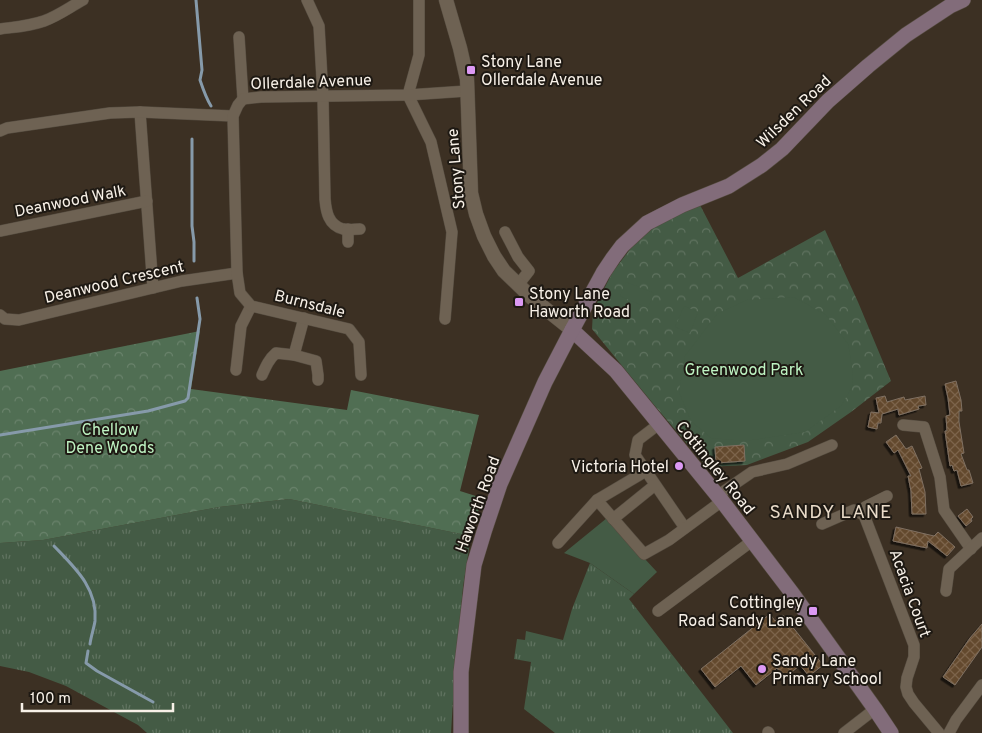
<svg xmlns="http://www.w3.org/2000/svg" width="982" height="733" font-family="Overpass,sans-serif">
<style>
.grass{fill:url(#grass-tufts)}
.forest{fill:url(#forest-crowns)}
.park{fill:url(#park-crowns)}
.garden{fill:#445b45}
.lines{fill:none;stroke-linecap:round;stroke-linejoin:round}
.stream{stroke:#869aaa;stroke-width:3}
.building{fill:url(#building-cross-hatch);stroke:#7f7062;filter:url(#shadow)}
.minor-casing{stroke:#554c40;stroke-width:12}
.tertiary-casing{stroke:#554c40;stroke-width:15}
.secondary-casing{stroke:#554c40;stroke-width:16}
.minor{stroke:#6e6253;stroke-width:11}
.tertiary{stroke:#6e6253;stroke-width:14}
.secondary{stroke:#826c7a;stroke-width:15}
.poi-dot{fill:#dc99f4;stroke:#1e1913;stroke-width:2}
.labels{text-anchor:middle;stroke-width:4;stroke-linejoin:round;paint-order:stroke}
.poi-label{font-size:16px;fill:#f8f1e8;stroke:#1e1913;text-anchor:start}
.street-label{font-size:16px;fill:#f8f1e8;stroke:#1e1913}
.park-label{font-size:16px;fill:#bef3c2;stroke:#1e1913}
.quarter-label{font-size:19px;letter-spacing:1px;fill:#e9dbc9;stroke:#1e1913}
</style>
<defs>
<pattern id="grass-tufts" width="24" height="20" patternUnits="userSpaceOnUse" patternTransform="scale(1.25)"><rect width="24" height="20" fill="#445b45"/><path d="M3 7l-1-3M5 7V3M7 7l1-3M15 17l-1-3M17 17v-4M19 17l1-3" fill="none" stroke="#607360"/></pattern>
<pattern id="forest-crowns" width="20" height="18" patternUnits="userSpaceOnUse" patternTransform="scale(1.25)"><rect width="20" height="18" fill="#506e53"/><path d="M2 6a3 3 0 1 1 6 0M12 15a3 3 0 1 1 6 0" fill="none" stroke="#6a836c"/></pattern>
<pattern id="park-crowns" width="20" height="18" patternUnits="userSpaceOnUse" patternTransform="scale(1.25)"><rect width="20" height="18" fill="#445b45"/><path d="M2 6a3 3 0 1 1 6 0M12 15a3 3 0 1 1 6 0" fill="none" stroke="#607360"/></pattern>
<pattern id="building-cross-hatch" width="8" height="8" patternUnits="userSpaceOnUse" patternTransform="scale(1.25)"><rect width="8" height="8" fill="#64492d"/><path d="M0 0l8 8M0 8l8-8" fill="none" stroke="#7b644b"/></pattern>
<filter id="shadow"><feDropShadow dx="-2.5" dy="2.5" stdDeviation="0" flood-color="#0009"/></filter>
</defs>
<rect width="100%" height="100%" fill="#3c3023"/>
<!-- grass -->
<g class="grass">
<path d="M 289,499 L 471,536 L 463,587 L 454,684 L 451,733 L 147,733 L 138,725 L 66,686 L 29,672 L 0,666 L 0,543 L 43,540 L 219,507 Z"/>
<path d="M 590,563 L 634,594 L 629,599 L 733,733 L 555,733 L 524,709 L 531,662 L 514,659 L 517,639 L 525,640 L 526,631 L 563,640 L 572,609 Z"/>
</g>
<!-- forest -->
<path class="forest" d="M 200,331 L 191,389 L 347,410 L 351,390 L 479,415 L 460,491 L 482,498 L 471,536 L 289,499 L 219,507 L 43,540 L 0,543 L 0,371 Z"/>
<!-- park -->
<path class="park" d="M 700,205 L 738,278 L 825,230 L 858,302 L 891,381 L 851,412 L 808,442 L 747,465 L 707,467 L 655,406 L 592,329 L 593,311 L 612,273 L 631,248 L 656,225 Z"/>
<!-- garden -->
<g class="garden">
<path d="M 626,282 L 654,293 L 648,308 L 620,296 Z"/>
<path d="M 794,297 L 826,315 L 848,344 L 853,373 L 852,387 L 841,406 L 805,432 L 745,441 L 711,438 L 691,421 L 679,392 L 685,356 L 717,314 L 747,300 Z"/>
<path d="M 684,306 L 698,312 L 690,333 L 675,327 Z"/>
<path d="M 607,518 L 657,572 L 634,594 L 590,563 L 564,553 Z"/>
</g>
<g class="lines">
<!-- stream -->
<g class="stream">
<path d="M 196,0 L 202,70 L 200,80 C 203,89 206,98 211,106"/>
<path d="M 192,139 L 192,226 L 194,242 L 194,261"/>
<path d="M 0,435 L 148,411 L 185,401 L 188,398 L 200,319 L 197,298"/>
<path d="M 54,546 C 74,567 98,588 95,621 C 94,628 91,636 90,644"/>
<path d="M 88,651 L 86,663 L 97,671 L 153,702"/>
</g>
</g>
<!-- building -->
<g class="building">
<path d="M 956,381 L 961,400 L 962,411 L 959,411 L 959,422 L 964,453 L 961,454 L 967,470 L 969,470 L 973,483 L 961,486 L 957,470 L 954,471 L 952,465 L 950,466 L 945,431 L 947,431 L 946,416 L 950,415 L 948,398 L 945,384 Z"/>
<path d="M 885,396 L 887,402 L 904,397 L 905,400 L 925,396 L 926,405 L 918,406 L 919,409 L 899,415 L 898,409 L 882,414 L 881,423 L 878,423 L 877,429 L 868,427 L 871,412 L 879,413 L 876,398 Z"/>
<path d="M 896,435 L 906,449 L 912,446 L 922,468 L 919,469 L 925,492 L 926,514 L 912,514 L 911,491 L 908,476 L 911,476 L 898,450 L 894,453 L 886,442 Z"/>
<path d="M 744,445 L 745,461 L 716,463 L 715,447 Z"/>
<path d="M 967,509 L 973,517 L 971,519 L 972,521 L 966,526 L 958,516 Z"/>
<path d="M 896,527 L 934,536 L 938,532 L 955,547 L 947,556 L 928,541 L 927,548 L 893,541 Z"/>
<path d="M 770,614 L 775,621 L 783,615 L 823,665 L 809,676 L 800,665 L 785,678 L 777,668 L 756,685 L 741,666 L 715,687 L 701,669 Z"/>
<path d="M 982,624 L 982,647 L 955,685 L 943,677 L 970,638 Z"/>
</g>
<g class="lines">
<!-- minor casing -->
<g class="minor-casing">
<g id="minor">
<path d="M 307,0 L 319,26 L 323,97 L 325,199 C 326,211 328,225 343,229 C 348,230 355,229 360,229"/>
<path d="M 419,0 L 419,55 L 408,95 L 431,142 L 452,232 L 445,319"/>
<path d="M 0,29 C 15,27 30,26 44,21 C 58,16 70,7 83,0"/>
<path d="M 239,37 L 243,99"/>
<path d="M 140,112 L 153,288"/>
<path d="M 0,131 L 7,128 L 110,113 L 140,112 L 233,116"/>
<path d="M 0,231 L 147,201"/>
<path d="M 505,232 L 518,257 L 529,271 L 518,285"/>
<path d="M 348,242 L 348,229"/>
<path d="M 0,315 L 5,319 L 19,320 L 182,281 L 237,273"/>
<path d="M 294,355 L 304,318"/>
<path d="M 236,370 L 241,326 L 251,306"/>
<path d="M 262,375 C 266,366 269,359 276,353 L 294,355 L 316,361 L 318,375 L 318,380"/>
<path d="M 361,375 L 359,342 L 349,329 L 251,306 L 240,293 L 237,273 L 233,116 L 238,105 L 243,99 L 261,97 L 408,95 L 467,91"/>
<path d="M 659,424 L 638,440 L 635,455 L 685,528"/>
<path d="M 903,425 L 924,427 L 940,477 L 944,510 L 971,549"/>
<path d="M 717,496 L 752,472 L 787,464 L 832,445"/>
<path d="M 887,496 L 865,507 L 864,515 L 914,645 L 914,657 L 907,678 L 906,687 L 908,694 L 914,703 L 939,733"/>
<path d="M 597,500 L 644,554 L 669,540 L 722,501"/>
<path d="M 613,519 L 655,485"/>
<path d="M 822,524 L 854,510 L 864,515"/>
<path d="M 558,543 L 597,500 L 646,471"/>
<path d="M 946,591 L 949,569 L 982,538"/>
<path d="M 658,611 L 752,541"/>
<path d="M 768,732 L 769,733"/>
<path d="M 844,733 L 875,709"/>
<path d="M 949,733 L 956,720 L 982,685"/>
</g>
</g>
<!-- tertiary casing -->
<g class="tertiary-casing">
<path id="tertiary" d="M 446,0 L 460,48 L 467,79 L 471,193 L 476,214 L 484,236 L 494,256 L 504,271 L 532,298 L 572,330"/>
</g>
<!-- secondary casing -->
<g class="secondary-casing">
<g id="secondary">
<path d="M 572,330 L 616,371 L 722,501 L 792,593 L 875,709 L 891,733"/>
<path d="M 461,733 L 461,672 L 474,565 L 484,532 L 500,484 L 545,382 L 572,330 L 603,273 L 613,258 L 622,246 L 647,223 L 682,205 L 729,186 L 762,165 L 782,149 L 828,101 L 868,66 L 906,35 L 950,6 L 963,0"/>
</g>
</g>
<!-- minor -->
<use href="#minor" class="minor"/>
<!-- tertiary -->
<use href="#tertiary" class="tertiary"/>
<!-- secondary -->
<use href="#secondary" class="secondary"/>
</g>
<!-- markers -->
<g class="poi-dot">
<rect x="466" y="65" width="10" height="10" rx="2.5"/>
<rect x="514" y="297" width="10" height="10" rx="2.5"/>
<circle cx="679" cy="466" r="5"/>
<rect x="808" y="606" width="10" height="10" rx="2.5"/>
<circle cx="762" cy="669" r="5"/>
</g>
<g class="labels">
<!-- poi labels -->
<g class="poi-label">
<text x="481" y="67">Stony Lane<tspan x="481" dy="18">Ollerdale Avenue</tspan></text>
<text x="529" y="299">Stony Lane<tspan x="529" dy="18">Haworth Road</tspan></text>
<text x="669" y="472" text-anchor="end">Victoria Hotel</text>
<text x="803" y="608" text-anchor="end">Cottingley<tspan x="803" dy="18">Road Sandy Lane</tspan></text>
<text x="772" y="666">Sandy Lane<tspan x="772" dy="18">Primary School</tspan></text>
</g>
<!-- street labels -->
<g class="street-label">
<text transform="translate(311 81) rotate(-2)" y="6">Ollerdale Avenue</text>
<text transform="translate(793 111) rotate(-44)" y="6">Wilsden Road</text>
<text transform="translate(455 169) rotate(-95)" y="6">Stony Lane</text>
<text transform="translate(70 200) rotate(-11)" y="6">Deanwood Walk</text>
<text transform="translate(114 281) rotate(-13)" y="6">Deanwood Crescent</text>
<text transform="translate(310 303) rotate(14)" y="6">Burnsdale</text>
<text transform="translate(716 467) rotate(51)" y="6">Cottingley Road</text>
<text transform="translate(477 504) rotate(-70)" y="6">Haworth Road</text>
<text transform="translate(911 593) rotate(70)" y="6">Acacia Court</text>
</g>
<!-- park labels -->
<g class="park-label">
<text x="744" y="375">Greenwood Park</text>
<text x="110" y="435">Chellow<tspan x="110" dy="18">Dene Woods</tspan></text>
</g>
<!-- quarter labels -->
<g class="quarter-label">
<text x="831" y="518">SANDY LANE</text>
</g>
</g>
<!-- scale -->
<path d="M22 703v8h151v-8" fill="none" stroke="#f8f1e8" stroke-width="2.5"/>
<text x="30" y="703" font-size="15" fill="#f8f1e8" stroke="#1e1913" stroke-width="4" paint-order="stroke">100 m</text>
</svg>
